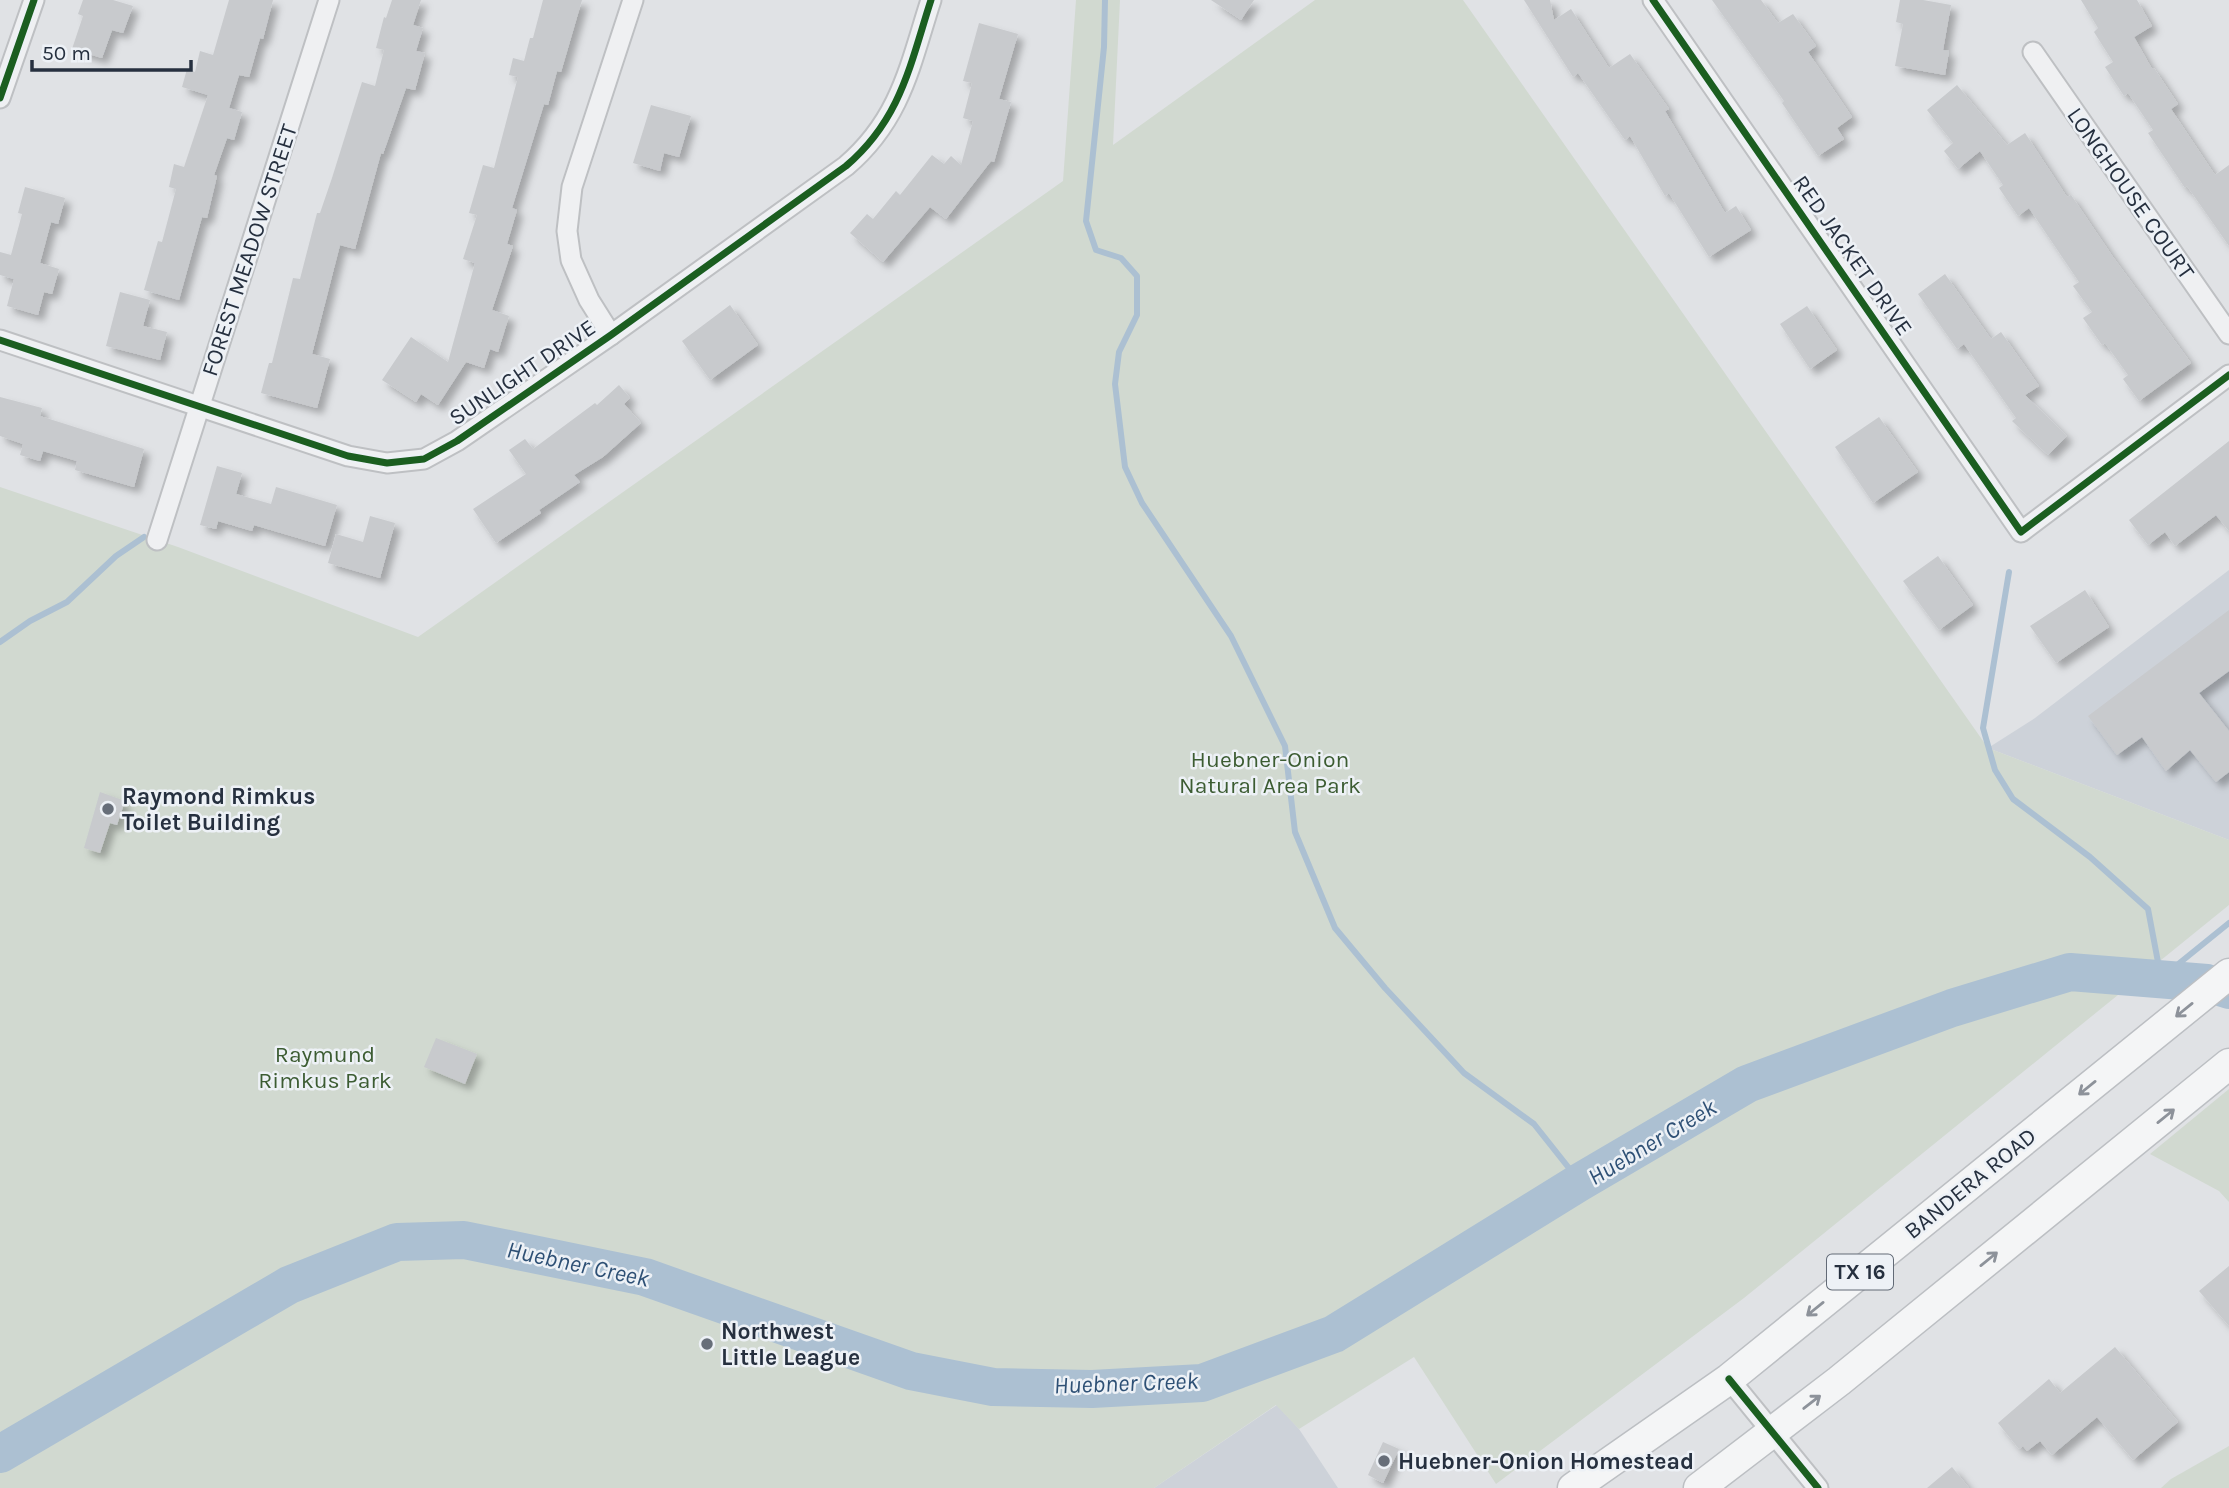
<svg xmlns="http://www.w3.org/2000/svg" width="2229" height="1488" font-family="Karla,sans-serif">
<style>
.built{fill:#cdd2d9}
.green{fill:#d1d9d0}
.lines{fill:none;stroke-linecap:round;stroke-linejoin:round}
.stream{stroke:#acc0d2;stroke-width:6}
.river{stroke:#acc0d2;stroke-width:38}
.building{fill:#c8cacd;filter:url(#shadow)}
.street-casing{stroke:#bec0c3;stroke-width:23}
.primary-casing{stroke:#bcbfc3;stroke-width:33}
.street{stroke:#eff0f2;stroke-width:19}
.primary{stroke:#f4f5f6;stroke-width:30}
.cycleway-casing{stroke:#edf1f6;stroke-width:11}
.cycleway{stroke:#1b5e20;stroke-width:7}
.oneway{stroke:#8d929a}
.poi-dot{fill:#676e79;stroke:#edf1f6;stroke-width:2.5}
.labels{text-anchor:middle;stroke-width:5;stroke-linejoin:round;paint-order:stroke}
.shield{fill:#edf1f6;stroke:#626a76;stroke-width:2}
.shield-label{font-size:21px;font-weight:bold;fill:#26303f}
.street-label{font-size:23px;fill:#26303f;stroke:#edf1f6}
.park-label{font-size:23px;fill:#3c5c32;stroke:#edf1f6}
.poi-label{font-size:23px;font-weight:bold;fill:#26303f;stroke:#edf1f6;text-anchor:start}
.water-label{font-size:24px;font-style:italic;fill:#2e5075;stroke:#edf1f6}
</style>
<defs>
<filter id="shadow"><feDropShadow dx="6" dy="6" stdDeviation="3.5" flood-color="#0004"/></filter>
</defs>
<rect width="100%" height="100%" fill="#e0e2e5"/>
<!-- built -->
<g class="built">
<path d="M 2229,570 L 2229,840 L 1988,748 L 2035,718 Z"/>
<path d="M 1277,1405 L 1299,1429 L 1338,1488 L 1154,1488 Z"/>
</g>
<!-- green -->
<g class="green">
<path d="M 1076,0 L 1120,0 L 1113,145 L 1315,0 L 1463,0 L 1988,748 L 2229,840 L 2229,905 L 1744,1298 L 1496,1484 L 1414,1357 L 1299,1429 L 1276,1405 L 1154,1488 L 0,1488 L 0,487 L 178,547 L 418,637 L 1063,181 Z"/>
<path d="M 2229,1089 L 2229,1202 L 2219,1191 L 2150,1154 Z"/>
<path d="M 2229,1446 L 2229,1488 L 2161,1488 L 2171,1479 Z"/>
</g>
<g class="lines">
<!-- stream -->
<g class="stream">
<path d="M 1105,0 L 1104,47 L 1086,221 L 1096,250 L 1121,258 L 1137,276 L 1137,315 L 1119,352 L 1115,384 L 1125,467 L 1142,503 L 1231,636 L 1285,746 L 1295,832 L 1335,928 L 1385,988 L 1464,1073 L 1534,1124 L 1580,1182"/>
<path d="M 2009,572 L 1983,728 L 1995,770 L 2013,799 L 2090,857 L 2148,909 L 2161,978 L 2229,923"/>
<path d="M 0,642 L 30,621 L 67,602 L 116,556 L 144,537"/>
</g>
<!-- river -->
<path class="river" d="M 0,1454 L 289,1285 L 397,1242 L 464,1240 L 645,1277 L 911,1371 L 993,1387 L 1092,1389 L 1202,1383 L 1334,1334 L 1580,1182 L 1747,1084 L 1952,1008 L 2070,972 L 2207,983 L 2229,990"/>
</g>
<!-- building -->
<g class="building">
<path d="M 83,0 L 113,0 L 133,6 L 123,33 L 112,30 L 102,58 L 72,49 L 83,16 L 78,14 Z"/>
<path d="M 229,0 L 273,0 L 263,39 L 260,38 L 249,77 L 239,75 L 229,108 L 242,112 L 234,140 L 227,138 L 214,175 L 217,176 L 207,218 L 202,217 L 179,300 L 144,290 L 158,241 L 162,242 L 176,189 L 169,187 L 174,164 L 184,167 L 208,95 L 182,87 L 187,69 L 195,72 L 200,51 L 213,55 Z"/>
<path d="M 392,0 L 421,0 L 413,25 L 423,28 L 416,51 L 425,53 L 415,90 L 406,88 L 383,154 L 381,153 L 355,249 L 340,245 L 312,354 L 330,359 L 317,408 L 261,393 L 269,363 L 272,363 L 293,278 L 300,279 L 317,213 L 320,213 L 332,178 L 362,82 L 375,86 L 384,50 L 376,48 L 384,17 L 386,18 Z"/>
<path d="M 543,0 L 582,0 L 561,72 L 557,71 L 548,105 L 544,104 L 512,208 L 517,210 L 507,244 L 513,246 L 492,310 L 509,316 L 498,352 L 490,349 L 484,368 L 466,362 L 438,405 L 421,394 L 416,402 L 382,380 L 411,337 L 448,362 L 475,263 L 463,259 L 477,215 L 469,213 L 483,165 L 494,168 L 518,77 L 509,75 L 513,58 L 524,61 L 530,38 L 533,38 Z"/>
<path d="M 1211,0 L 1254,0 L 1241,20 Z"/>
<path d="M 1524,0 L 1550,0 L 1554,20 L 1571,9 L 1609,68 L 1630,54 L 1669,109 L 1665,111 L 1725,213 L 1736,206 L 1751,230 L 1709,257 L 1669,193 L 1665,196 L 1630,136 L 1625,140 L 1578,73 L 1573,77 Z"/>
<path d="M 1712,0 L 1761,0 L 1778,23 L 1793,14 L 1816,46 L 1808,52 L 1852,117 L 1837,128 L 1844,139 L 1818,156 L 1782,103 L 1784,101 Z"/>
<path d="M 1900,0 L 1923,0 L 1951,5 L 1943,50 L 1949,51 L 1945,75 L 1895,66 L 1903,24 L 1896,22 Z"/>
<path d="M 2081,0 L 2137,0 L 2152,26 L 2134,37 L 2152,69 L 2154,68 L 2178,104 L 2171,109 L 2215,175 L 2229,165 L 2229,246 L 2187,186 L 2185,188 L 2148,133 L 2153,130 L 2128,93 L 2124,96 L 2105,67 L 2113,62 L 2094,32 L 2098,28 Z"/>
<path d="M 979,23 L 1018,34 L 999,99 L 1011,102 L 994,162 L 991,161 L 946,219 L 930,207 L 883,262 L 850,233 L 867,214 L 873,219 L 896,191 L 900,195 L 932,155 L 944,164 L 951,156 L 961,165 L 973,121 L 963,118 L 972,83 L 963,81 Z"/>
<path d="M 1957,85 L 2007,145 L 2025,133 L 2067,197 L 2071,195 L 2113,257 L 2191,363 L 2139,401 L 2123,379 L 2128,375 L 2105,343 L 2102,345 L 2083,318 L 2092,312 L 2073,286 L 2079,282 L 2029,208 L 2018,216 L 1999,188 L 2003,185 L 1980,151 L 1958,169 L 1944,151 L 1953,143 L 1927,110 Z"/>
<path d="M 651,105 L 691,116 L 679,157 L 664,153 L 660,171 L 633,163 Z"/>
<path d="M 25,187 L 65,198 L 58,224 L 51,222 L 40,263 L 59,269 L 52,294 L 44,292 L 38,315 L 7,306 L 14,279 L 0,275 L 0,252 L 11,255 L 22,214 L 18,213 Z"/>
<path d="M 1945,274 L 1991,339 L 2001,332 L 2039,386 L 2025,395 L 2067,436 L 2048,455 L 2012,421 L 2016,418 L 1964,344 L 1957,349 L 1918,294 Z"/>
<path d="M 120,292 L 150,300 L 143,326 L 167,332 L 160,360 L 106,346 Z"/>
<path d="M 730,305 L 758,345 L 710,380 L 682,341 Z"/>
<path d="M 1807,306 L 1837,350 L 1810,369 L 1780,324 Z"/>
<path d="M 619,385 L 630,398 L 624,404 L 641,423 L 603,457 L 574,475 L 580,482 L 539,510 L 541,513 L 496,543 L 473,509 L 526,474 L 509,450 L 525,439 L 533,449 L 595,403 L 597,405 Z"/>
<path d="M 0,397 L 42,408 L 40,416 L 144,449 L 134,487 L 75,470 L 77,461 L 43,451 L 40,461 L 20,455 L 23,444 L 0,436 Z"/>
<path d="M 1879,417 L 1918,472 L 1873,503 L 1835,447 Z"/>
<path d="M 2229,441 L 2229,531 L 2216,515 L 2175,546 L 2165,532 L 2148,545 L 2129,520 Z"/>
<path d="M 217,466 L 242,473 L 236,494 L 271,504 L 276,487 L 337,505 L 325,546 L 254,525 L 252,531 L 218,521 L 216,529 L 200,525 Z"/>
<path d="M 370,516 L 395,523 L 380,578 L 328,563 L 336,534 L 363,542 Z"/>
<path d="M 1938,556 L 1973,605 L 1939,630 L 1903,581 Z"/>
<path d="M 2085,590 L 2109,627 L 2056,663 L 2030,626 Z"/>
<path d="M 2229,610 L 2229,671 L 2199,693 L 2229,731 L 2229,772 L 2216,782 L 2190,750 L 2166,771 L 2142,737 L 2117,755 L 2088,716 Z"/>
<path d="M 100,792 L 125,801 L 117,825 L 110,823 L 100,853 L 84,848 Z"/>
<path d="M 436,1038 L 477,1054 L 465,1084 L 424,1067 Z"/>
<path d="M 2229,1266 L 2229,1326 L 2199,1291 Z"/>
<path d="M 2115,1347 L 2178,1422 L 2133,1460 L 2097,1417 L 2052,1455 L 2040,1441 L 2027,1451 L 2023,1446 L 2019,1449 L 1998,1423 L 2049,1379 L 2060,1393 Z"/>
<path d="M 1383,1442 L 1399,1449 L 1383,1483 L 1368,1475 Z"/>
<path d="M 1952,1467 L 1969,1488 L 1927,1488 Z"/>
</g>
<g class="lines">
<!-- street casing -->
<g class="street-casing">
<g id="street">
<path d="M 1653,0 L 2021,532 L 2229,375"/>
<path d="M 2033,52 L 2229,334"/>
<path d="M 0,98 L 34,0"/>
<path d="M 611,335 L 589,300 L 571,260 L 567,231 L 572,187 L 633,0"/>
<path d="M 0,340 L 348,456 L 387,463 L 424,459 L 457,441 L 611,335 L 846,166 C 901,119 910,65 931,0"/>
<path d="M 157,540 L 329,0"/>
<path d="M 1729,1379 L 1818,1488"/>
</g>
</g>
<!-- primary casing -->
<g class="primary-casing">
<g id="primary">
<path d="M 1573,1488 L 1729,1379 L 2229,974"/>
<path d="M 1699,1488 L 1839,1381 L 2229,1064"/>
</g>
</g>
<!-- street -->
<use href="#street" class="street"/>
<!-- primary -->
<use href="#primary" class="primary"/>
<!-- cycleway casing -->
<g class="cycleway-casing">
<g id="cycleway">
<path d="M 1653,0 L 2021,532 L 2229,375"/>
<path d="M 0,98 L 34,0"/>
<path d="M 0,340 L 348,456 L 387,463 L 424,459 L 457,441 L 611,335 L 846,166 C 901,119 910,65 931,0"/>
<path d="M 1729,1379 L 1818,1488"/>
</g>
</g>
<!-- cycleway -->
<use href="#cycleway" class="cycleway"/>
</g>
<!-- one-way arrows -->
<defs><path id="oneway-shaft" d="M-6 0H5M1.5-3L5.5 0L1.5 3" fill="none" stroke-width="1.6" stroke-linecap="round" stroke-linejoin="round" transform="scale(1.75)"/></defs>
<g class="oneway">
<use href="#oneway-shaft" transform="translate(2184 1010) rotate(141)"/>
<use href="#oneway-shaft" transform="translate(2087 1088) rotate(141)"/>
<use href="#oneway-shaft" transform="translate(2166 1116) rotate(-39)"/>
<use href="#oneway-shaft" transform="translate(1989 1259) rotate(-39)"/>
<use href="#oneway-shaft" transform="translate(1815 1309) rotate(141)"/>
<use href="#oneway-shaft" transform="translate(1812 1402) rotate(-38)"/>
</g>
<!-- markers -->
<g class="poi-dot">
<circle cx="108" cy="809" r="7"/>
<circle cx="707" cy="1344" r="7"/>
<circle cx="1384" cy="1461" r="7"/>
</g>
<g class="labels">
<!-- shield labels -->
<rect class="shield" x="1827" y="1254.5" width="66" height="35" rx="5"/>
<g class="shield-label">
<text x="1860" y="1279">TX 16</text>
</g>
<!-- street labels -->
<g class="street-label">
<text transform="translate(2131 193) rotate(55)" y="8">LONGHOUSE COURT</text>
<text transform="translate(249 250) rotate(-72)" y="8">FOREST MEADOW STREET</text>
<text transform="translate(1853 255) rotate(55)" y="8">RED JACKET DRIVE</text>
<text transform="translate(522 372) rotate(-34)" y="8">SUNLIGHT DRIVE</text>
<text transform="translate(1970 1183) rotate(-39)" y="8">BANDERA ROAD</text>
</g>
<!-- park labels -->
<g class="park-label">
<text x="1270" y="767">Huebner-Onion<tspan x="1270" dy="26">Natural Area Park</tspan></text>
<text x="325" y="1062">Raymund<tspan x="325" dy="26">Rimkus Park</tspan></text>
</g>
<!-- poi labels -->
<g class="poi-label">
<text x="122" y="804">Raymond Rimkus<tspan x="122" dy="26">Toilet Building</tspan></text>
<text x="721" y="1339">Northwest<tspan x="721" dy="26">Little League</tspan></text>
<text x="1398" y="1469">Huebner-Onion Homestead</text>
</g>
<!-- water labels -->
<g class="water-label">
<text transform="translate(1652 1142) rotate(-31)" y="8">Huebner Creek</text>
<text transform="translate(578 1264) rotate(12)" y="8">Huebner Creek</text>
<text transform="translate(1126 1383) rotate(-2)" y="8">Huebner Creek</text>
</g>
</g>
<!-- scale -->
<path d="M32 60v10h159v-10" fill="none" stroke="#26303f" stroke-width="3.5"/>
<text x="42" y="60" font-size="21" fill="#26303f" stroke="#edf1f6" stroke-width="5" paint-order="stroke">50 m</text>
</svg>
